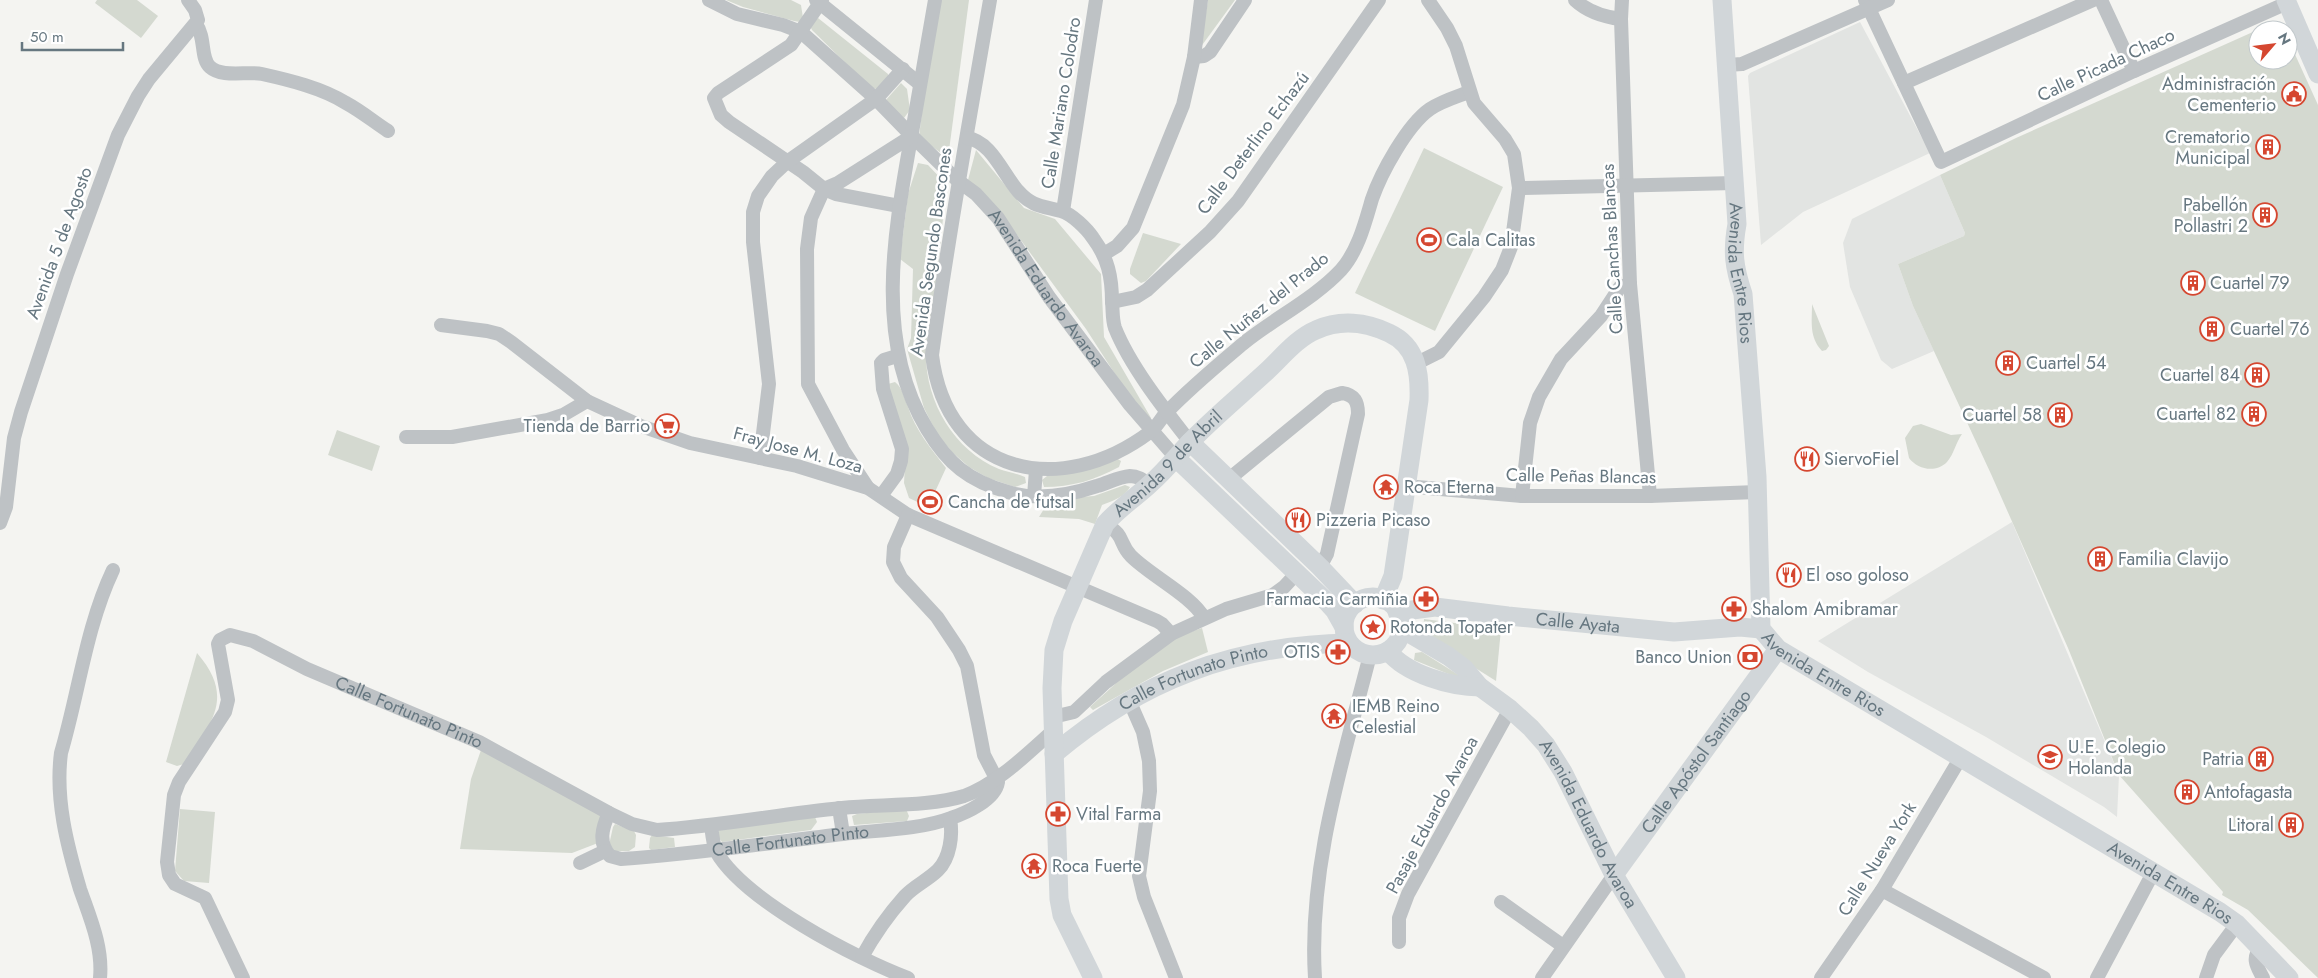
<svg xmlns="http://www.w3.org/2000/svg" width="2318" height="978" font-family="Jost,sans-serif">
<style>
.built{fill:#e2e4e2}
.green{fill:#d4d9d0}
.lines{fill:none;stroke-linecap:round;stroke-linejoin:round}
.street{stroke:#bec2c5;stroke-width:14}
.secondary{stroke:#d1d6d9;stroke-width:19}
.labels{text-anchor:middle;stroke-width:5;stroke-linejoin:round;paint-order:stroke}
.street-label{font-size:18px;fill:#667780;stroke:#fff}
.poi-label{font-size:18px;fill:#667780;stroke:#fff;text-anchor:start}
</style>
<rect width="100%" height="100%" fill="#f4f4f1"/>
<!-- built -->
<g class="built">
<path d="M 1860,22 L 1930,153 L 1803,212 L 1761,245 L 1748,76 L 1750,73 Z"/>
<path d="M 1940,175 L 1965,233 L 1964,236 L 1898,264 L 1913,306 L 1934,351 L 1892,369 L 1881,360 L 1850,287 L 1843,243 L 1852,219 Z"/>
<path d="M 2012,522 L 2119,775 L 2117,817 L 2104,807 L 1986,737 L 1868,672 L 1818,641 Z"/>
</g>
<!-- green -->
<g class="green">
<path d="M 97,0 L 137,0 L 158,16 L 141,38 L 95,3 Z"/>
<path d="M 726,0 L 791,0 L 801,5 L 803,18 L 800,22 L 794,21 L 743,7 Z"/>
<path d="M 935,0 L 969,0 L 948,158 L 919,137 Z"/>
<path d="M 1208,0 L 1235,0 L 1200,48 Z"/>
<path d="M 818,18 L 888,74 L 888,80 L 876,89 L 869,86 L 812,30 L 810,26 Z"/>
<path d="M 2273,23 L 2281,30 L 2258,30 L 2258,60 L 2288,60 L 2288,39 L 2318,105 L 2318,978 L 2248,910 L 2222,895 L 2223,892 L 2119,775 L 2068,648 L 1991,474 L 1913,306 L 1898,264 L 1964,236 L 1965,233 L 1940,175 L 2016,138 Z"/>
<path d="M 901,83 L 907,89 L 910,110 L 904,118 L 885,101 Z"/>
<path d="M 1424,148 L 1503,187 L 1435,331 L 1355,293 Z"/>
<path d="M 976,150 L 1024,208 L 1055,219 L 1101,274 L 1104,337 L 1151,418 L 1146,422 L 1086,329 L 998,209 L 968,180 Z"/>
<path d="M 918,163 L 928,165 L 946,184 C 943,219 940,254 935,290 C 933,310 927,330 926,350 C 924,399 953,450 999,469 C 1007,472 1016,473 1025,477 L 1026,483 L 1015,487 L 988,478 L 969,467 L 952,452 L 937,434 L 924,408 L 907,349 L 911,338 L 913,269 L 900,259 L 908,194 Z"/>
<path d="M 1143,233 L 1181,244 L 1146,281 L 1141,283 L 1130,274 L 1130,269 Z"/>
<path d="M 1812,304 L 1829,346 L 1826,350 L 1822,351 C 1809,337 1812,322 1812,304 Z"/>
<path d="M 895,382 C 903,388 904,398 908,407 C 915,429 931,449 946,468 L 928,507 L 909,498 L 904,483 L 905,465 L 888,384 Z"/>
<path d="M 1921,424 L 1951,435 L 1962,434 C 1956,442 1954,454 1947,462 C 1936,473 1918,470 1909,458 L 1905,438 L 1913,426 Z"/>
<path d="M 337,430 L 380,446 L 372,471 L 328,455 Z"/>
<path d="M 1116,458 L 1121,461 L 1119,467 C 1095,480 1072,487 1044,487 L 1042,480 L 1047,476 Z"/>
<path d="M 1125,485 L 1130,487 C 1125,497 1112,501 1102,505 L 1095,524 L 1079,519 L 1039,517 L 1050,499 L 1094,496 Z"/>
<path d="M 1424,619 L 1501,629 L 1496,681 L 1423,635 Z"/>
<path d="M 1202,628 L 1208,652 L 1163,671 L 1093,710 L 1090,707 C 1124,677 1157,641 1202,628 Z"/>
<path d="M 1422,652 L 1473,684 L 1414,660 L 1415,653 Z"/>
<path d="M 197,653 C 236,698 211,723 184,764 L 177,766 L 166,762 Z"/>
<path d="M 481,750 L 596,810 L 604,821 L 598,843 L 572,853 L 460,849 L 471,779 Z"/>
<path d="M 180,809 L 215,812 L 209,883 L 184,881 L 175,871 Z"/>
<path d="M 906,809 L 909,816 L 907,821 L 854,825 L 852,816 L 857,814 Z"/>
<path d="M 815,817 L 817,822 L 811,830 L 722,842 L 719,838 L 719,830 Z"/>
<path d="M 615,824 L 634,831 L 636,835 L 635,847 L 629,851 L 614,851 L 609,845 L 613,827 Z"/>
<path d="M 652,835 L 674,838 L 675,847 L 651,850 L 649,848 L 650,838 Z"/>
</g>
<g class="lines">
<!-- street -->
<g class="street">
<path id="s1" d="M 709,0 L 737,14 L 783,25 L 801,32 L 876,99 L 912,136 L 957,180 L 976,194 L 998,218 L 1049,297 L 1130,405 L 1176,458"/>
<path d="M 816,0 L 920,84"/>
<path d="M 822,0 L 791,45 L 718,93 L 714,98 L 721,115 L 729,122 L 803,172 L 824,189 L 836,194 L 899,206"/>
<path d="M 935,0 C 927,46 919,92 911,138 C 894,233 874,342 927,429 C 948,464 969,481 1008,492 C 1036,501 1070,495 1097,486 C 1108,483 1118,477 1130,476 C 1138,476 1143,480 1150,485"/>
<path d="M 990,0 C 970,118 948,236 932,355 C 947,476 1061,499 1150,432 C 1157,427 1161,418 1167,412 C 1191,387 1219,364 1245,342 C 1275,318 1315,298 1341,270 C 1358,251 1365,223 1372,199 C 1381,173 1407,125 1430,109 C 1442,101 1456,97 1469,92"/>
<path d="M 1575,0 C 1588,12 1604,17 1621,19"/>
<path d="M 1622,0 L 1621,19 L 1630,284 L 1650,496"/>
<path d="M 1865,0 L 1941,162 L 2134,71 L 2287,3"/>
<path d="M 2101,0 L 2134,71"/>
<path d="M 196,24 C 206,38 200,58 210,67 C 222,78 247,71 262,74 C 289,80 322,88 346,103 C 361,111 374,122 388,131"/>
<path d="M 1194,57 L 1204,56 L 1210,52 L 1245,0"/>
<path d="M 1727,65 L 1742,64 L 1888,0"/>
<path d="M 1904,83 L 2093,0"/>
<path d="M 967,138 C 991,141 1003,174 1018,191 C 1032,207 1043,206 1061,211 C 1072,214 1087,229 1093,238 C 1108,258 1112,277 1112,302 C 1113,310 1112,319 1115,328 C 1130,366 1165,410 1190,442"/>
<path d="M 1519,188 L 1735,183"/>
<path d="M 1063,211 L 1096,0"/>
<path d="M 1104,254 L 1117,246 L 1133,228 L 1183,105 L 1194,57 L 1201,0"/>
<path d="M 1112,302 L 1136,297 L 1147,290 L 1210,232 L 1238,201 L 1379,0"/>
<path d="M 441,325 L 487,331 L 499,334 L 511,342 L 587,401 L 641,426 L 690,443 L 797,466 L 868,488 L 908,515 L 1157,621 L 1162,624 L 1171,634"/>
<path d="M 1417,363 L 1439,352 L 1484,297 L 1502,270 L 1511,247 L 1519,188 L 1514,154 L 1505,139 L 1474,103 L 1456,46 L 1447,28 L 1428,0"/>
<path d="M 406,437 L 452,437 L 548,420 L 563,415 L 587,401"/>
<path d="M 760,458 L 769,384 L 753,242 L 753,212 L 758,196 L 772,176 L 787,162 L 876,99 L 903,69"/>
<path d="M 1229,479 L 1329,397 L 1342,393 C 1355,395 1358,402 1358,414 L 1327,554 L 1320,567"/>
<path d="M 1405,486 L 1522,496 L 1650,496 L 1757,492"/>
<path d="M 868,488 L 843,450 L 808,384 L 807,249 L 811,218 L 824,189 L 838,183 L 912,136"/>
<path d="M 881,496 L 897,474 L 901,461 L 902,449 L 883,389 L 881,363 L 884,360 L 897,356"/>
<path d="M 1034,496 L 1036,470"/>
<path d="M 1522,496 L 1530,423 L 1539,397 L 1561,359 L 1601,316 L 1620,287 L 1630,284"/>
<path d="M 0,523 L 6,507 L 14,438 L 21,412 L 67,274 L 118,135 L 138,96 L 149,79 L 198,20 L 195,10 L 188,0"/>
<path d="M 1105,524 C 1126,536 1118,542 1131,556 C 1151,576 1192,596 1204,618"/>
<path d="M 1129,700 L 1143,732 L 1149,761 L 1150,791 L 1139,876 L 1144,897 L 1176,978"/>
<path d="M 1053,717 L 1074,712 L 1106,682 L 1171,634 L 1226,609 L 1273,595 L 1284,587 L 1297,573"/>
<path d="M 839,808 L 843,834"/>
<path id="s2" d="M 609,813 C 602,828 598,843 610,856 L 621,859 C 695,854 769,843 843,834 C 877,830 919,830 951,818 C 966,813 995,800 998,782 L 984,755 L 967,666 L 959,650 L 937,617 L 901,578 L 893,562 L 894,547 L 908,515"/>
<path d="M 711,825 C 712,833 713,844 716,851 C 743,900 857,959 908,978"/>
<path d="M 580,863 L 605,851"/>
<path d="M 1882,890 L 2044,978"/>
<path d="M 1501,902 L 1563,946"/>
<path d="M 1399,942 L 1399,918 L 1408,894 L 1510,709"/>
<path d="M 2261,947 C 2251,959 2257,966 2263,978"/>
<path d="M 862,957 C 874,935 888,915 905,896 C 914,886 928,880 938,870 C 950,858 953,835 950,819"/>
<path d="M 100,978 C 103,947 90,918 80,889 C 67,845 55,799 61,753 C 79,692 86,627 113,570"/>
<path id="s3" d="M 243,978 L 205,898 L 175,884 L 169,875 L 167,862 L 174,795 L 179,782 L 225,712 L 228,700 L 218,644 L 220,640 L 230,635 L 253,641 L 307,669 L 479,742 L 609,813 L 632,824 L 657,830 C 719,826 780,814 842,808 C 880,804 928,807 964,796 C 996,785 1028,753 1053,731"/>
<path d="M 1315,978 C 1308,867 1343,761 1370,655"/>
<path d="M 1542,978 L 1614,875"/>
<path d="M 1821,978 L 1882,890 L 1961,757"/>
<path d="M 2097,978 L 2153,873"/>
<path d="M 2206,978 L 2214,955 L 2237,924"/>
</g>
<!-- secondary -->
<g class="secondary">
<path id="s4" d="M 1722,0 L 1737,224 C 1732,252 1734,267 1743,294 L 1757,477 L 1761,629 L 1778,649 L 2220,912 L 2237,924 L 2289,978"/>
<path d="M 2286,0 L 2318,74"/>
<path d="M 1190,442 L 1320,567 L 1355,604"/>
<path d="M 1176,458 L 1326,601 L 1335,611 L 1344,627"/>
<circle cx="1373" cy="626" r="29"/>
<path id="s5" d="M 1397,612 L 1435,607 L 1508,616 L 1674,632 L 1740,627 L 1761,629"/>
<path id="s6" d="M 1402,629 L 1448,656 L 1464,668 L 1480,687 L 1510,709 L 1531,728 L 1546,745 L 1563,772 L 1614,875 L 1676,978"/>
<path d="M 1388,651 C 1406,674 1451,687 1480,687"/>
<path id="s7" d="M 1054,754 C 1141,680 1235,645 1349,643"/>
<path id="s8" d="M 1614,875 L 1778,649"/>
<path id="s9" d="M 1093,978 L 1062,915 L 1059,899 L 1052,688 L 1054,650 L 1063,621 L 1105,524 C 1119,508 1135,498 1150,484 C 1164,472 1176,457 1189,443 C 1213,418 1241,395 1267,371 C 1282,357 1297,338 1316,330 C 1340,319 1366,322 1389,333 C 1417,346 1420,373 1419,400 L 1393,576 L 1383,600"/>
</g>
</g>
<!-- icons -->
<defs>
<g id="civic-ring" transform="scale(1.25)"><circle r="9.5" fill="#fff" stroke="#d54730" stroke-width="1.5"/><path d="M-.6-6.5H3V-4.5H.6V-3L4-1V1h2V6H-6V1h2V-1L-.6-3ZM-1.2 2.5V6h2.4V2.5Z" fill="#d54730"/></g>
<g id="building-ring" transform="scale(1.25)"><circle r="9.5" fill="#fff" stroke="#d54730" stroke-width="1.5"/><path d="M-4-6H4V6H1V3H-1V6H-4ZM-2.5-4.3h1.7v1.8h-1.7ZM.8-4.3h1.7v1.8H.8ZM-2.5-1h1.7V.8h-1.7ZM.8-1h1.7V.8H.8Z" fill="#d54730"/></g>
<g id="stadium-ring" transform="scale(1.25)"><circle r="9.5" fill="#fff" stroke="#d54730" stroke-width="1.5"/><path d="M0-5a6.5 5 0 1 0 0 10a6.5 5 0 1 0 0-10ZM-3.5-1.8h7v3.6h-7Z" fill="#d54730"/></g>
<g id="supermarket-ring" transform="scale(1.25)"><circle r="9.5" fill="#fff" stroke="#d54730" stroke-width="1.5"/><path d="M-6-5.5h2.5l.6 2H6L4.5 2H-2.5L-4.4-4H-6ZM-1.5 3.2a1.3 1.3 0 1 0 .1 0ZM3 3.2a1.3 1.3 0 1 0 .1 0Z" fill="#d54730"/></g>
<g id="restaurant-ring" transform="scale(1.25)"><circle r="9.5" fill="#fff" stroke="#d54730" stroke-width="1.5"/><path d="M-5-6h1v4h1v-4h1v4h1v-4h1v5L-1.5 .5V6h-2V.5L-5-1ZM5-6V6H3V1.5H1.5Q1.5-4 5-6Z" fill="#d54730"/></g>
<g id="temple-ring" transform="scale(1.25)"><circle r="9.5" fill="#fff" stroke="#d54730" stroke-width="1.5"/><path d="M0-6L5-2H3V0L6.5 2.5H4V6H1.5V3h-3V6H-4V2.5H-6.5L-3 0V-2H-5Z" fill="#d54730"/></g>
<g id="pharmacy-ring" transform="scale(1.25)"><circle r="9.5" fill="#fff" stroke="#d54730" stroke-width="1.5"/><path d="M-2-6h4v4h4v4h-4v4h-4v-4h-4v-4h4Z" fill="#d54730"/></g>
<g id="sight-ring" transform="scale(1.25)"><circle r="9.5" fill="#fff" stroke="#d54730" stroke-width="1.5"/><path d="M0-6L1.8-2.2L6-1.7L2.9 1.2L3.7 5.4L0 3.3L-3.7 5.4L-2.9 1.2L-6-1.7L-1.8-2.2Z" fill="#d54730"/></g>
<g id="bank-ring" transform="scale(1.25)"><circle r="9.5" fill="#fff" stroke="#d54730" stroke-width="1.5"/><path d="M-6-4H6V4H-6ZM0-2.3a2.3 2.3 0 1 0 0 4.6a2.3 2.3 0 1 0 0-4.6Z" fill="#d54730"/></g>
<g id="school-ring" transform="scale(1.25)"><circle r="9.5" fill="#fff" stroke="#d54730" stroke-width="1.5"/><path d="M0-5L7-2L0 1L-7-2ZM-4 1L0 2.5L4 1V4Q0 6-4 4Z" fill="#d54730"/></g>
</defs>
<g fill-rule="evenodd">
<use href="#civic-ring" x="2294" y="94"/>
<use href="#building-ring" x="2268" y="147"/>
<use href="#building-ring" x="2265" y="215"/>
<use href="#stadium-ring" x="1429" y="240"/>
<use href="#building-ring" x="2193" y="283"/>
<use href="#building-ring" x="2212" y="329"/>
<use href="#building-ring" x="2008" y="363"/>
<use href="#building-ring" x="2257" y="375"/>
<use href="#building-ring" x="2254" y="414"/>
<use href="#building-ring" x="2060" y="415"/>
<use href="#supermarket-ring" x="667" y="426"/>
<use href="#restaurant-ring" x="1807" y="459"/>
<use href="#temple-ring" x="1386" y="487"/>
<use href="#stadium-ring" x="930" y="502"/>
<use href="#restaurant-ring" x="1298" y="520"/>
<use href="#building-ring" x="2100" y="559"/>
<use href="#restaurant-ring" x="1789" y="575"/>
<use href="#pharmacy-ring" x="1426" y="599"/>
<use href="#pharmacy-ring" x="1734" y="609"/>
<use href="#sight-ring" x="1373" y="627"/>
<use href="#pharmacy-ring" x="1338" y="652"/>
<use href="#bank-ring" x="1750" y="657"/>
<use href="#temple-ring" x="1334" y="716"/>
<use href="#school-ring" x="2050" y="757"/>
<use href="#building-ring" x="2261" y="759"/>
<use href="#building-ring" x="2187" y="792"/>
<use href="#pharmacy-ring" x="1058" y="814"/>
<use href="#building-ring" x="2291" y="825"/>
<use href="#temple-ring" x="1034" y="866"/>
</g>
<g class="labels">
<!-- street labels -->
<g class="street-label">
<text transform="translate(2106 65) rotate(-25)" y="6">Calle Picada Chaco</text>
<text transform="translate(1061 103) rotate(-81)" y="6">Calle Mariano Colodro</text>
<text transform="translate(1253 143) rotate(-53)" y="6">Calle Deterlino Echazú</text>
<text transform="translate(59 243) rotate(-70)" y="6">Avenida 5 de Agosto</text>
<text transform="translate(1612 249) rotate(-93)" y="6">Calle Canchas Blancas</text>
<text transform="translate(931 252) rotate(-82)" y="6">Avenida Segundo Bascones</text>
<text dy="6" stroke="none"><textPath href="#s4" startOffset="274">Avenida Entre Rios</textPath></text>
<text dy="6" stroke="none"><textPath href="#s1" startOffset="454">Avenida Eduardo Avaroa</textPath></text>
<text transform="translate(1259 310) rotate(-39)" y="6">Calle Nuñez del Prado</text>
<text transform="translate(798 450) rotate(15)" y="6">Fray Jose M. Loza</text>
<text dy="6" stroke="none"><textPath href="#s9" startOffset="559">Avenida 9 de Abril</textPath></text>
<text transform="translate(1581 476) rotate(1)" y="6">Calle Peñas Blancas</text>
<text dy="6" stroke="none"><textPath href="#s5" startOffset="182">Calle Ayata</textPath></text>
<text dy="6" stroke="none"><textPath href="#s4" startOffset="709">Avenida Entre Rios</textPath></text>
<text dy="6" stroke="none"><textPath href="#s7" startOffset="161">Calle Fortunato Pinto</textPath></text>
<text dy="6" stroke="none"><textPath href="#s3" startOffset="591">Calle Fortunato Pinto</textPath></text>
<text dy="6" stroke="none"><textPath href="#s8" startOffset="140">Calle Apóstol Santiago</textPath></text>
<text transform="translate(1432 815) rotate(-62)" y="6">Pasaje Eduardo Avaroa</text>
<text dy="6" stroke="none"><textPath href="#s6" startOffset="276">Avenida Eduardo Avaroa</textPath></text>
<text dy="6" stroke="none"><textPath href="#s2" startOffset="228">Calle Fortunato Pinto</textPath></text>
<text transform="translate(1877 859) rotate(-58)" y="6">Calle Nueva York</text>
<text dy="6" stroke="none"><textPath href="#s4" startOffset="1114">Avenida Entre Rios</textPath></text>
</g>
<!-- poi labels -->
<g class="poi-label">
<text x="2276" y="90" text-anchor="end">Administración<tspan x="2276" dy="21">Cementerio</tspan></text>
<text x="2250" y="143" text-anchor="end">Crematorio<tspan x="2250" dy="21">Municipal</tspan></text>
<text x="2248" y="211" text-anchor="end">Pabellón<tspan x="2248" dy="21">Pollastri 2</tspan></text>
<text x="1446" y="246">Cala Calitas</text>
<text x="2210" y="289">Cuartel 79</text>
<text x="2230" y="335">Cuartel 76</text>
<text x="2026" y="369">Cuartel 54</text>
<text x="2240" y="381" text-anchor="end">Cuartel 84</text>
<text x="2236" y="420" text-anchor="end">Cuartel 82</text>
<text x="2042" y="421" text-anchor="end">Cuartel 58</text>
<text x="650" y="432" text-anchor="end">Tienda de Barrio</text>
<text x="1824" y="465">SiervoFiel</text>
<text x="1404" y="493">Roca Eterna</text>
<text x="948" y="508">Cancha de futsal</text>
<text x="1316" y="526">Pizzeria Picaso</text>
<text x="2118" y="565">Familia Clavijo</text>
<text x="1806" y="581">El oso goloso</text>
<text x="1408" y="605" text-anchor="end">Farmacia Carmiñia</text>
<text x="1752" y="615">Shalom Amibramar</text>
<text x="1390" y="633">Rotonda Topater</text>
<text x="1320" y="658" text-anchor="end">OTIS</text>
<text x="1732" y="663" text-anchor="end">Banco Union</text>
<text x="1352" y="712">IEMB Reino<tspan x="1352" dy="21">Celestial</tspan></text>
<text x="2068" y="753">U.E. Colegio<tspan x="2068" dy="21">Holanda</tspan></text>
<text x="2244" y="765" text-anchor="end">Patria</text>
<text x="2204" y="798">Antofagasta</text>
<text x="1076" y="820">Vital Farma</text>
<text x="2274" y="831" text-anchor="end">Litoral</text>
<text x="1052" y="872">Roca Fuerte</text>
</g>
</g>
<!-- north arrow -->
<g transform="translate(2273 45) rotate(62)"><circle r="24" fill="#ffffff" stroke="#c2c9cc"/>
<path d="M0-4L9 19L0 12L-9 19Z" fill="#d54730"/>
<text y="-8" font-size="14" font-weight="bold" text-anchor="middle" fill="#667780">N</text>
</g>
<!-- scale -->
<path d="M22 42v8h101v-8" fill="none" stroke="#667780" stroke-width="2.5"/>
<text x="30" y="42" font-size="15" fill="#667780" stroke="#ffffff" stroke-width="4" paint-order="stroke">50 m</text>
</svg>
